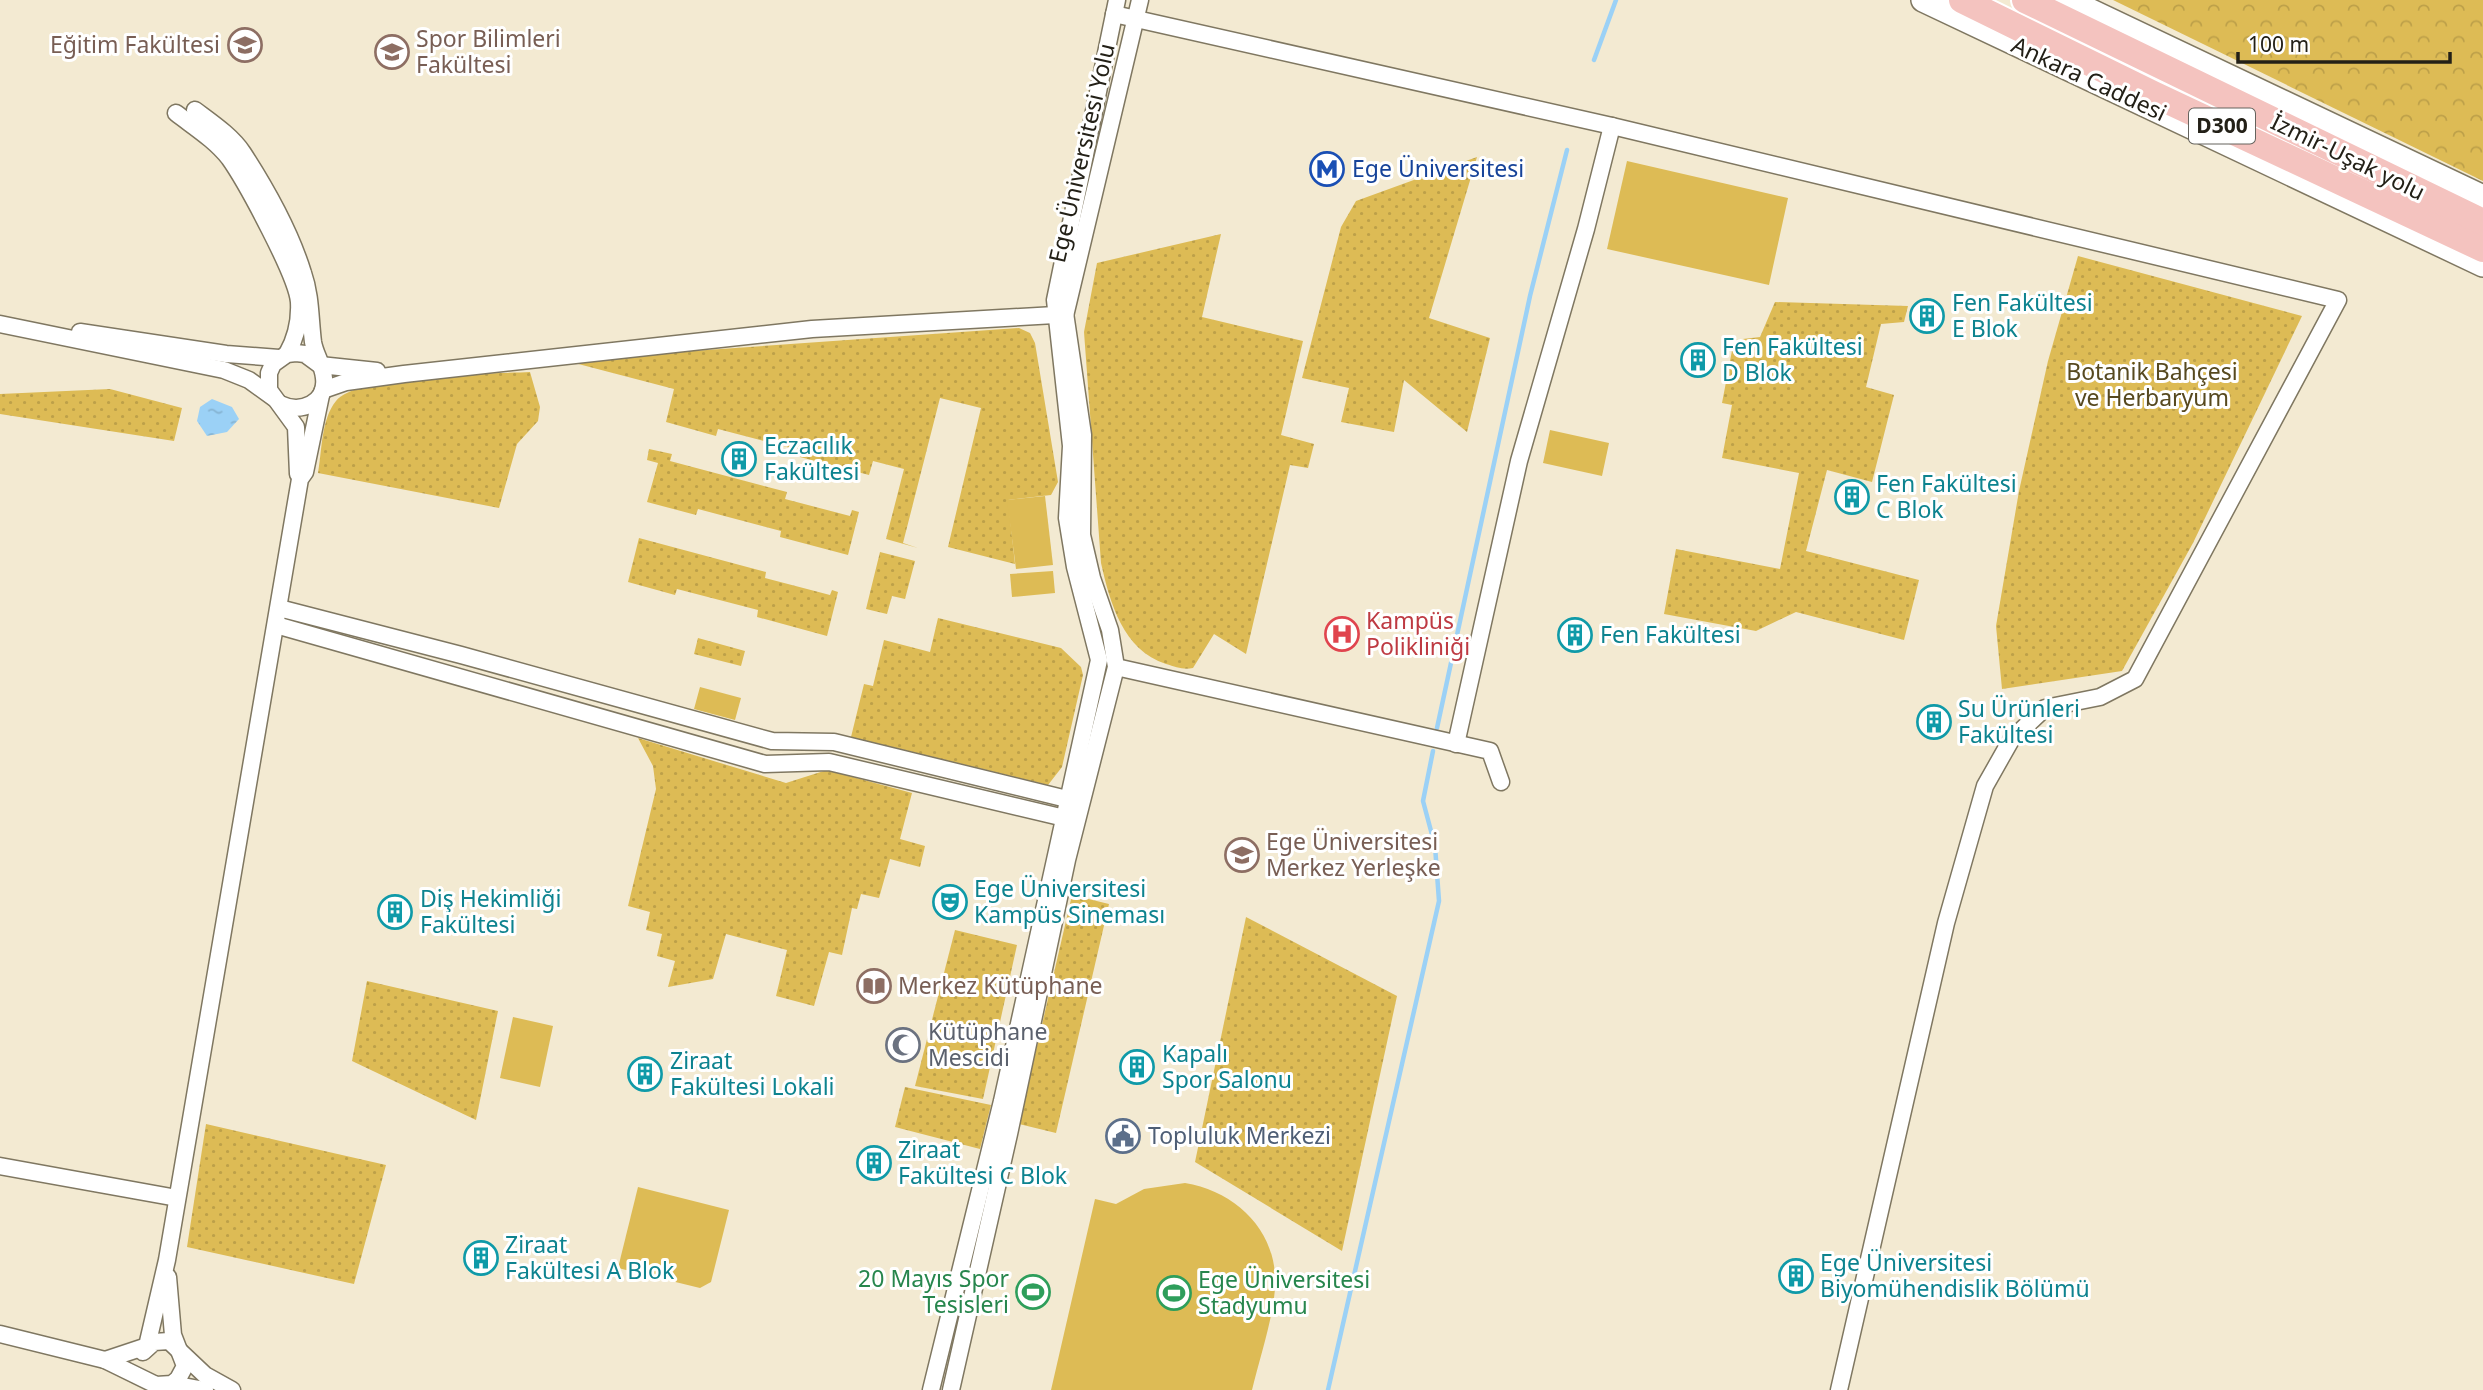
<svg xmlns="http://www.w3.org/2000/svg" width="2483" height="1390" font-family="'Noto Sans',sans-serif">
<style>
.grass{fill:url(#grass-dots)}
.forest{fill:url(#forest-crowns)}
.park{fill:#db5}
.water{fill:url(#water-ripples)}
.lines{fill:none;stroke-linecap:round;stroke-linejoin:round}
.stream{stroke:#9bd1f6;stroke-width:4.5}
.minor-casing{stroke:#7f7761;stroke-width:19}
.secondary-casing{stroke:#7f7761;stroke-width:26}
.trunk-casing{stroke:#fff;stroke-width:30}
.minor{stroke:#fff;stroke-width:16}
.secondary{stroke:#fff;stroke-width:23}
.trunk{stroke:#f4c3bf;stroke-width:26}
.labels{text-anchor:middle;stroke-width:6;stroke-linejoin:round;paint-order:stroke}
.shield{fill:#fff;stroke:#65635d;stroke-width:2}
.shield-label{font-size:21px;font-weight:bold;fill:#232017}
.education-label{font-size:23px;fill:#785e54;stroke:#fff;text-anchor:start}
.street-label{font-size:23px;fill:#232017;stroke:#fff}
.transit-label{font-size:23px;fill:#164399;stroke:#fff;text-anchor:start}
.culture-label{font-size:23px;fill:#0d838f;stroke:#fff;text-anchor:start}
.park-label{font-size:23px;fill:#57491f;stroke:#fff}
.health-label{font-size:23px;fill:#be3a42;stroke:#fff;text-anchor:start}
.worship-label{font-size:23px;fill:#5b616d;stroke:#fff;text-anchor:start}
.service-label{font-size:23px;fill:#4e5e75;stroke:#fff;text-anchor:start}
.leisure-label{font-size:23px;fill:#27864d;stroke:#fff;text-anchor:end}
</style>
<defs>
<pattern id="grass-dots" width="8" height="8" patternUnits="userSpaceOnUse" patternTransform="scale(1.75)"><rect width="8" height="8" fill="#db5"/><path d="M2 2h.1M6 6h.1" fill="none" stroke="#bda049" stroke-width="1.8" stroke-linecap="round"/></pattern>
<pattern id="forest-crowns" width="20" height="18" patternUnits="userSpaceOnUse" patternTransform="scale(1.75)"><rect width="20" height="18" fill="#db5"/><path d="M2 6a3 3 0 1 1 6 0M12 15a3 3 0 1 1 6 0" fill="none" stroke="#bda049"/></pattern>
<pattern id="water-ripples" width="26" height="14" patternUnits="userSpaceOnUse" patternTransform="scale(1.75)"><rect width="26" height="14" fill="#9bd1f6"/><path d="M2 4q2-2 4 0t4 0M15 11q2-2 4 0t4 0" fill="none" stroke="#85b3d2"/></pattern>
</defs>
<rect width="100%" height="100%" fill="#f3ead2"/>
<!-- grass -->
<g class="grass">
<path d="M 1477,157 L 1429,318 L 1490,338 L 1467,432 L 1404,380 L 1394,432 L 1341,422 L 1349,388 L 1302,378 L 1341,227 L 1356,201 Z"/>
<path d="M 1221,234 L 1202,317 L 1303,341 L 1281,435 L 1314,444 L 1308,468 L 1290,465 L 1246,654 L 1214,634 L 1193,668 C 1183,670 1176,667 1166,664 C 1123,650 1110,603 1101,563 L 1084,332 L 1097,263 Z"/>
<path d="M 2078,256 L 2302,316 L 2193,543 L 2122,671 L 2002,689 L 1996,626 L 2019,491 L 2048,361 Z"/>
<path d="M 1775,302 L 1908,306 L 1904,322 L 1881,324 L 1866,387 L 1894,395 L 1872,482 L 1827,470 L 1806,551 L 1919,580 L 1904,640 L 1796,612 L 1756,631 L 1664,614 L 1676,549 L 1780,569 L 1799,473 L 1722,458 L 1732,405 L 1722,403 L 1734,340 L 1760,337 Z"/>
<path d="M 1019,328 L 1030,333 L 1035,343 L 1058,482 L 1051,495 L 1008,500 L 1015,564 L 948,547 L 981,408 L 940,398 L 903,543 L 918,548 L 886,539 L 904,469 L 873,461 L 869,475 L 800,457 L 802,451 L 718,429 L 716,436 L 666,422 L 674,389 L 563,360 Z"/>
<path d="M 530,372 L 540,407 L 538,421 L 517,444 L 499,508 L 318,473 C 322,452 321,419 336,401 C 359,373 492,374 530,372 Z"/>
<path d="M 110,389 L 182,408 L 174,441 L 0,414 L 0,394 Z"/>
<path d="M 649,449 L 672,454 L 670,461 L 787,492 L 785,499 L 850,516 L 852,510 L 859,512 L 848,555 L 780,537 L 781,531 L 698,509 L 696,515 L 647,502 L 658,463 L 647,460 Z"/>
<path d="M 639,538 L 766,572 L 765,578 L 830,595 L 832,590 L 838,592 L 827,636 L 757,617 L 758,610 L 677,589 L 675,595 L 628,582 Z"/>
<path d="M 880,552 L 915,561 L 905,599 L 892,596 L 887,614 L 866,609 Z"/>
<path d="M 938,618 L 1061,648 L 1081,667 L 1083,675 L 1062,767 L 1048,785 L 851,737 L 864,684 L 873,686 L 884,640 L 930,652 Z"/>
<path d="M 698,638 L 745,651 L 741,666 L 694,654 Z"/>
<path d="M 638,738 L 786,783 L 827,770 L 912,793 L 900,839 L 925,846 L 920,867 L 890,859 L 879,898 L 861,894 L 857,909 L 852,908 L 842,955 L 829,952 L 814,1006 L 776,996 L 787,950 L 726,934 L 713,979 L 668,987 L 675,961 L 657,956 L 662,934 L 646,930 L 650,912 L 628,906 L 656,789 L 653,766 Z"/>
<path d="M 1072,895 L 1109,904 L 1056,1133 L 1019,1124 Z"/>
<path d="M 1246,917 L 1397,996 L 1342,1251 L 1195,1162 Z"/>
<path d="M 955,930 L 1017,945 L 983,1099 L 915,1086 Z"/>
<path d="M 367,981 L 498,1011 L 476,1120 L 352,1061 Z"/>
<path d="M 905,1087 L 991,1105 L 980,1149 L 895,1127 Z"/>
<path d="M 206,1124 L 386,1165 L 354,1284 L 187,1247 Z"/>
</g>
<!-- forest -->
<path class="forest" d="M 2113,0 L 2483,0 L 2483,181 Z"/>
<!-- park -->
<g class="park">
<path d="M 1627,161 L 1788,198 L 1769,285 L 1607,249 Z"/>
<path d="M 1550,430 L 1609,443 L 1602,476 L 1543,463 Z"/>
<path d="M 1045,496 L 1053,565 L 1016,569 L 1007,500 Z"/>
<path d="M 1053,571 L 1055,593 L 1012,597 L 1010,574 Z"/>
<path d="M 700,687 L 741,698 L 735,720 L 694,709 Z"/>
<path d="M 513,1017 L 553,1026 L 540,1087 L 500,1078 Z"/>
<path d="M 1185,1183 C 1238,1192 1279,1233 1275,1289 C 1272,1322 1260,1357 1252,1390 L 1051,1390 L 1095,1199 L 1116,1204 L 1144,1189 Z"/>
<path d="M 638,1187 L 729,1210 L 711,1282 L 700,1288 L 618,1268 Z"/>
</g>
<!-- water -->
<path class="water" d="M 212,399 L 232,407 L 239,419 L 227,432 L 207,436 L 197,421 L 200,407 Z"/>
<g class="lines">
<!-- stream -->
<g class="stream">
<path d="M 1594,60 L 1616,0"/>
<path d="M 1437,728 L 1530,296 L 1567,150"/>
<path d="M 1328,1390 L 1439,901 L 1435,846 L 1423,801 L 1433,751"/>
</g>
<!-- minor casing -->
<g class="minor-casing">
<g id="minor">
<path d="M 1114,14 L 1612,126 L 2338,300 L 2135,679 L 2100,697 L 2045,708 L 2011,740 L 1985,786 L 1946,923 L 1839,1390"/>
<path d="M 195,110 C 211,122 232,136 243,153 C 267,190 290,231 303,273 C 311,296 310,318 313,342 C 315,354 323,365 324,378 C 327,403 301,414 280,404"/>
<path d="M 176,113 C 194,127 215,140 229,158 C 246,182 297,276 299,302 C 300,321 296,338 287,354"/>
<path d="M 1065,316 L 1140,0"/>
<path d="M 0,324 L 224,370 L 249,380 L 274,398"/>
<path d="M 80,332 L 226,354 L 279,358"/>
<path d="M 323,390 L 346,382 L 404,374 L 812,329 L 1055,315 L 1061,310 L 1065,313 L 1083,435 L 1082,535 L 1092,578 L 1110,630 L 1116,667 L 1067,860 L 1009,1134 L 951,1390"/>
<path d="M 298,474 L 296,427 L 269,390 L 269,373 L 273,364 L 287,354 L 296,353 L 305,354 L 320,365 L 377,371"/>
<path d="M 279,608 L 461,655 L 772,741 L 834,742 L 1075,801"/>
<path d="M 276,625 L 765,764 L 829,762 L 1073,820"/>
<path d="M 1116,667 L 1490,751 L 1501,782"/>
<path d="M 1456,744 L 1519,461 L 1586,229 L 1612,126"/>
<path d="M 0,1166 L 177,1198"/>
<path d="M 0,1334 L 105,1360 L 156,1385 L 172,1384 L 178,1379 L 185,1366 L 173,1335 L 168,1277"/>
<path d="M 143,1352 L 154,1342 L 169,1341 L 205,1375 L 232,1390"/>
<path d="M 105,1360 L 147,1346 L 167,1260 L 300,479 L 305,472 L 321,395"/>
<path d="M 172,1384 L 205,1390"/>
<path d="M 931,1390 L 1002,1101 L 1099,660 L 1075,567 L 1067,518 L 1071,446 L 1055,300 L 1117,0"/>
</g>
</g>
<!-- secondary casing -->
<g class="secondary-casing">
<g id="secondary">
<path d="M 1923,0 L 2483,265"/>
<path d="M 2068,0 L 2483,197"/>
</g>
</g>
<!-- trunk casing -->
<g class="trunk-casing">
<g id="trunk">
<path d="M 1962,0 L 2153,94 L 2483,249"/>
<path d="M 2025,0 L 2483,222"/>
</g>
</g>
<!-- minor -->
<use href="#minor" class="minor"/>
<!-- secondary -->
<use href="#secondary" class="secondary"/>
<!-- trunk -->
<use href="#trunk" class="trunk"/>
</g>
<!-- icons -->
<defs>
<g id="university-ring" transform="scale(1.75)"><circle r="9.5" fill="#fff" stroke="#8d6e63" stroke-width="1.5"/><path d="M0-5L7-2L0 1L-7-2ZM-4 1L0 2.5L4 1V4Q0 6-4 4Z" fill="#8d6e63"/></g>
<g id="metro-ring" transform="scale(1.75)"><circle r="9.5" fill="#fff" stroke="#1a4fb4" stroke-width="1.5"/><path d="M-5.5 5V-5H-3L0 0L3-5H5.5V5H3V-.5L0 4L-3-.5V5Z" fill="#1a4fb4"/></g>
<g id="building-ring" transform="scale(1.75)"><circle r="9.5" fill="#fff" stroke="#0f9aa8" stroke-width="1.5"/><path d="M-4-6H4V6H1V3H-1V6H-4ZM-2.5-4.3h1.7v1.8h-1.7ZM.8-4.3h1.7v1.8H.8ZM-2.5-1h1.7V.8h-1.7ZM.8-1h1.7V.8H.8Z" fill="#0f9aa8"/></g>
<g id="hospital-ring" transform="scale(1.75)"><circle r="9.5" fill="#fff" stroke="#e0444e" stroke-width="1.5"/><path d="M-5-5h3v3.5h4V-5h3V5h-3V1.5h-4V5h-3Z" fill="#e0444e"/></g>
<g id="theatre-ring" transform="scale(1.75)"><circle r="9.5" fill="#fff" stroke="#0f9aa8" stroke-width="1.5"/><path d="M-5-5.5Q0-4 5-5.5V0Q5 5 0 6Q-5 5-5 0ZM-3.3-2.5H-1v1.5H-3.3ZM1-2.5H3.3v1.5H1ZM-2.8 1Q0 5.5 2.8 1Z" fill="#0f9aa8"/></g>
<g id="library-ring" transform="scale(1.75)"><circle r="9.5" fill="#fff" stroke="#8d6e63" stroke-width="1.5"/><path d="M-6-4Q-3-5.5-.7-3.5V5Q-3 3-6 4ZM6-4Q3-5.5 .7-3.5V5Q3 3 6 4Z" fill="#8d6e63"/></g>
<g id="mosque-ring" transform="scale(1.75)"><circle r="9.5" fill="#fff" stroke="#6b7280" stroke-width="1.5"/><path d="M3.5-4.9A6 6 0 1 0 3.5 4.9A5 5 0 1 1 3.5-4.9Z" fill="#6b7280"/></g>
<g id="civic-ring" transform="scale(1.75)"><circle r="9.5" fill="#fff" stroke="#5c6f8a" stroke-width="1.5"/><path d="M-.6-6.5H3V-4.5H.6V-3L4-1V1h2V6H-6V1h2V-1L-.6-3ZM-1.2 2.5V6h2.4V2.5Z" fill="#5c6f8a"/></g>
<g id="stadium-ring" transform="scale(1.75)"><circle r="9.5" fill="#fff" stroke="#2e9e5b" stroke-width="1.5"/><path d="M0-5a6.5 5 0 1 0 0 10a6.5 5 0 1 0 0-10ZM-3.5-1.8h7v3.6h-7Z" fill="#2e9e5b"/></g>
</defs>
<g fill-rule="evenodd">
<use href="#university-ring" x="245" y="45"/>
<use href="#university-ring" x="392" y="52"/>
<use href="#metro-ring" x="1327" y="169"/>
<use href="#building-ring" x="1927" y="316"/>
<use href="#building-ring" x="1698" y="360"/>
<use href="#building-ring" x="739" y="459"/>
<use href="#building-ring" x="1852" y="497"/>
<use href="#hospital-ring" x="1342" y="634"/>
<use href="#building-ring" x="1575" y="635"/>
<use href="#building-ring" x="1934" y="722"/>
<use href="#university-ring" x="1242" y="855"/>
<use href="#theatre-ring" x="950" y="902"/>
<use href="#building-ring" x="395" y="912"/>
<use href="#library-ring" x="874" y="986"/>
<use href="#mosque-ring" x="903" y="1045"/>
<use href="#building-ring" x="1137" y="1067"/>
<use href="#building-ring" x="645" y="1074"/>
<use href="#civic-ring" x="1123" y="1136"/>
<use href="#building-ring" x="874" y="1163"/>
<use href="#building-ring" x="481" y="1258"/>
<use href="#building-ring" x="1796" y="1276"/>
<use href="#stadium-ring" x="1033" y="1292"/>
<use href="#stadium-ring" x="1174" y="1293"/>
</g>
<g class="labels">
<!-- shield labels -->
<rect class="shield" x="2189" y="108.5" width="66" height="35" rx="5"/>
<g class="shield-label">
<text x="2222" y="133">D300</text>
</g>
<!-- education labels -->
<g class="education-label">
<text x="416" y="47">Spor Bilimleri<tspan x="416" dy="26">Fakültesi</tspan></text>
<text x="220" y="53" text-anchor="end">Eğitim Fakültesi</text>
<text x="1266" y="850">Ege Üniversitesi<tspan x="1266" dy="26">Merkez Yerleşke</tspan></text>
<text x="898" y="994">Merkez Kütüphane</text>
</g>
<!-- street labels -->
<g class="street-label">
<text transform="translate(2089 79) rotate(25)" y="8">Ankara Caddesi</text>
<text transform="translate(1082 153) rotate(-77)" y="8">Ege Üniversitesi Yolu</text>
<text transform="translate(2348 157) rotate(26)" y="8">İzmir-Uşak yolu</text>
</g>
<!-- transit labels -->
<g class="transit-label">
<text x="1352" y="177">Ege Üniversitesi</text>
</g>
<!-- culture labels -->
<g class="culture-label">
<text x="1952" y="311">Fen Fakültesi<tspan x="1952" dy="26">E Blok</tspan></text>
<text x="1722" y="355">Fen Fakültesi<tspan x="1722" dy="26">D Blok</tspan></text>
<text x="764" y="454">Eczacılık<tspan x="764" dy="26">Fakültesi</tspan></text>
<text x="1876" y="492">Fen Fakültesi<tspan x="1876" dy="26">C Blok</tspan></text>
<text x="1600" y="643">Fen Fakültesi</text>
<text x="1958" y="717">Su Ürünleri<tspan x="1958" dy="26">Fakültesi</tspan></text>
<text x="974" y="897">Ege Üniversitesi<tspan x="974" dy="26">Kampüs Sineması</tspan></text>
<text x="420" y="907">Diş Hekimliği<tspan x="420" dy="26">Fakültesi</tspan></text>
<text x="1162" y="1062">Kapalı<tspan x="1162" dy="26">Spor Salonu</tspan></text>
<text x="670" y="1069">Ziraat<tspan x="670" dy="26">Fakültesi Lokali</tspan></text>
<text x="898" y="1158">Ziraat<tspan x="898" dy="26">Fakültesi C Blok</tspan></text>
<text x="505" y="1253">Ziraat<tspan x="505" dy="26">Fakültesi A Blok</tspan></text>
<text x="1820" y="1271">Ege Üniversitesi<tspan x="1820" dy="26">Biyomühendislik Bölümü</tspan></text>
</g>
<!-- park labels -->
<g class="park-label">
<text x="2152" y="380">Botanik Bahçesi<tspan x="2152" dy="26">ve Herbaryum</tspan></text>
</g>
<!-- health labels -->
<g class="health-label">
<text x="1366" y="629">Kampüs<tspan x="1366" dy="26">Polikliniği</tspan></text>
</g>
<!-- worship labels -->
<g class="worship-label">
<text x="928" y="1040">Kütüphane<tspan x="928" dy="26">Mescidi</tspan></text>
</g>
<!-- service labels -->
<g class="service-label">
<text x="1148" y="1144">Topluluk Merkezi</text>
</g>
<!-- leisure labels -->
<g class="leisure-label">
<text x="1009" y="1287">20 Mayıs Spor<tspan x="1009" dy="26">Tesisleri</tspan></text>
<text x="1198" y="1288" text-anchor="start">Ege Üniversitesi<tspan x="1198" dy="26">Stadyumu</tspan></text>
</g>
</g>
<!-- scale -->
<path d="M2238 52v10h212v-10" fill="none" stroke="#232017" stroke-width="3.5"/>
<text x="2248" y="52" font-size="21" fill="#232017" stroke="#ffffff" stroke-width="5" paint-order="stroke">100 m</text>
</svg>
